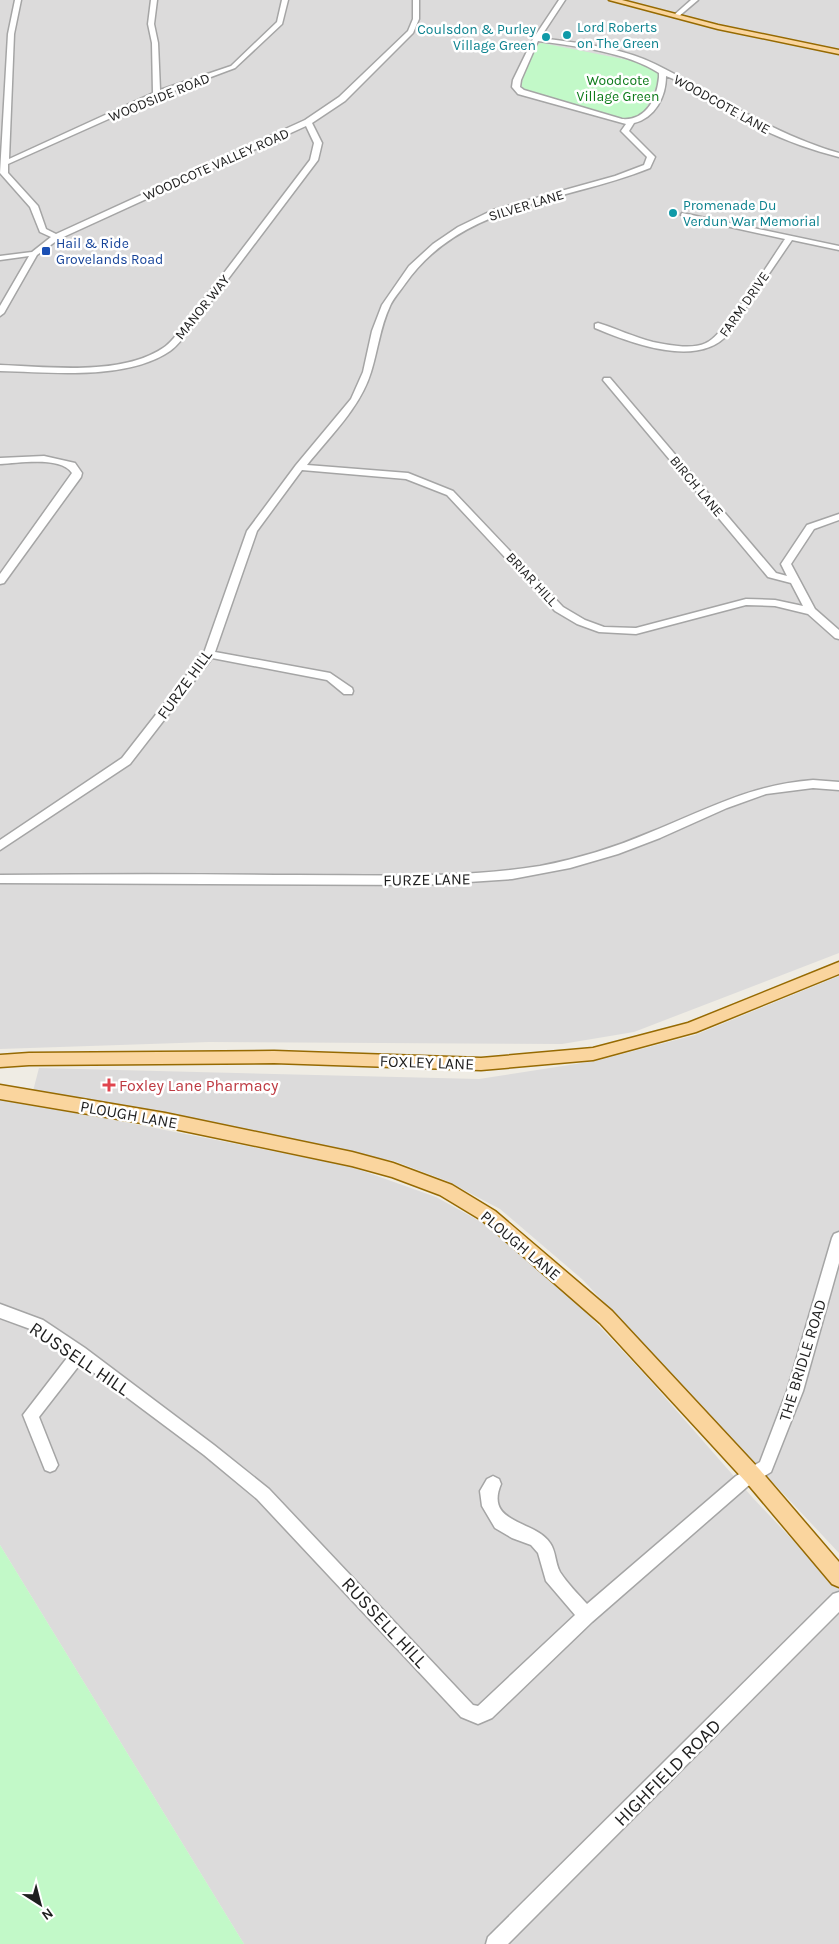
<svg xmlns="http://www.w3.org/2000/svg" width="839" height="1944" font-family="Karla,sans-serif">
<style>
.residential{fill:#dcdbdb}
.park{fill:#c2f9c8}
.lines{fill:none;stroke-linecap:round;stroke-linejoin:round}
.minor-casing{stroke:#a5a5a5;stroke-width:3}
.major-casing{stroke:#966a02;stroke-width:3}
.minor{fill:#fff;fill-rule:evenodd}
.major{fill:#fad59e;fill-rule:evenodd}
.culture-dot{fill:#0f9aa8;stroke:#fff;stroke-width:2}
.transit-dot{fill:#1a4fb4;stroke:#fff;stroke-width:2}
.health-dot{fill:#e0444e;stroke:#fff;stroke-width:2}
.labels{text-anchor:middle;stroke-width:5;stroke-linejoin:round;paint-order:stroke}
.far-culture-label{font-size:14px;fill:#0d838f;stroke:#fff;text-anchor:start}
.far-park-label{font-size:14px;fill:#0d7b1a;stroke:#fff}
.far-street-label{font-size:14px;fill:#1e1e1e;stroke:#fff}
.far-transit-label{font-size:14px;fill:#164399;stroke:#fff;text-anchor:start}
.street-label{font-size:16px;fill:#1e1e1e;stroke:#fff}
.health-label{font-size:16px;fill:#be3a42;stroke:#fff;text-anchor:start}
.near-street-label{font-size:19px;fill:#1e1e1e;stroke:#fff}
</style>
<rect width="100%" height="100%" fill="#efece4"/>
<!-- residential -->
<g class="residential">
<path d="M 0,0 L 839,0 L 839,953 L 634,1032 L 562,1044 L 209,1042 L 0,1049 Z"/>
<path d="M 839,976 L 839,1553 L 583,1280 L 500,1209 L 447,1181 L 394,1161 L 33,1091 L 39,1068 L 479,1079 L 595,1061 L 695,1035 Z"/>
<path d="M 0,1100 L 98,1117 L 349,1166 L 436,1197 L 483,1223 L 583,1309 L 647,1377 L 753,1498 L 839,1589 L 839,1944 L 244,1944 L 0,1545 Z"/>
</g>
<!-- park -->
<g class="park">
<path d="M 542,43 L 643,63 L 656,71 L 658,75 L 658,82 L 644,113 L 632,118 L 617,118 L 533,95 L 522,89 C 520,82 531,53 535,47 C 538,44 539,44 542,43 Z"/>
<path d="M 0,1545 L 244,1944 L 0,1944 Z"/>
</g>
<g class="lines">
<!-- minor casing -->
<g class="minor-casing">
<g id="minor">
<path d="M 15,0 L 21,0 L 14,34 L 9,159 L 153,93 L 152,43 L 148,24 L 151,0 L 157,0 L 154,24 L 158,43 L 160,90 L 231,66 L 277,22 L 282,0 L 288,0 L 282,24 L 235,68 L 160,96 L 8,164 L 8,173 L 38,206 L 46,229 L 56,234 L 305,120 L 339,97 L 408,31 L 413,19 L 413,0 L 419,0 L 419,19 L 413,33 L 345,101 L 312,123 L 322,143 L 318,160 L 188,332 C 182,339 177,346 170,351 C 126,381 50,372 0,371 L 0,365 C 49,367 121,376 163,348 C 171,343 176,335 182,328 L 310,160 L 314,143 L 306,126 L 59,239 L 37,255 L 4,313 L 0,316 L 0,306 L 29,256 L 0,260 L 0,256 L 32,252 L 51,237 L 40,232 L 30,207 L 0,173 L 8,34 Z"/>
<path d="M 559,0 L 565,0 L 540,38 C 577,43 621,47 655,64 C 718,95 770,133 839,153 L 839,157 C 799,147 761,131 726,110 C 706,98 688,84 666,76 C 666,97 655,118 634,123 L 629,131 L 655,157 L 650,168 C 566,202 461,203 405,284 C 400,291 393,299 390,306 C 380,327 378,350 371,372 C 360,408 330,436 307,465 L 408,473 L 453,491 L 563,607 L 585,620 L 604,627 L 636,628 L 746,599 L 775,600 L 803,606 L 791,583 L 768,577 L 603,380 L 604,378 L 610,378 L 776,573 L 787,576 L 781,564 L 807,525 L 839,514 L 839,520 L 814,529 L 791,564 L 815,609 L 839,630 L 839,639 L 835,638 L 808,614 L 775,606 L 746,605 L 636,634 L 599,632 L 577,624 L 555,611 L 447,495 L 406,479 L 302,470 L 257,531 L 215,652 L 330,673 L 352,688 L 353,691 L 352,694 L 344,694 L 327,680 L 212,658 L 130,764 L 0,850 L 0,840 L 122,758 L 204,653 L 247,531 L 296,465 L 351,399 L 363,372 L 372,331 L 382,305 L 409,266 L 433,244 L 458,227 L 493,210 L 615,176 L 644,165 L 647,157 L 621,131 L 626,124 L 518,94 L 512,87 L 513,80 L 533,39 ZM 538,41 C 575,46 627,52 659,73 L 659,77 C 657,99 646,121 622,119 L 524,90 L 520,87 L 521,80 Z"/>
<path d="M 691,0 L 698,0 L 678,17 L 674,17 L 674,15 Z"/>
<path d="M 682,213 L 839,246 L 839,250 L 792,240 L 728,334 C 698,369 631,343 595,328 L 595,324 L 598,323 C 617,329 634,337 653,342 C 669,345 691,350 706,343 C 724,336 772,258 785,239 L 685,217 L 681,215 Z"/>
<path d="M 44,456 L 75,463 L 82,473 L 81,477 L 4,583 L 0,584 L 0,574 L 72,473 C 61,456 19,463 0,464 L 0,458 Z"/>
<path d="M 813,780 L 839,782 L 839,790 L 813,788 L 766,794 L 727,808 L 660,838 L 618,854 L 570,868 L 512,879 L 423,885 L 0,883 L 0,875 C 98,874 197,874 295,875 C 377,875 459,879 540,866 C 578,859 616,847 651,832 C 708,809 750,785 813,780 Z"/>
<path d="M 839,1232 L 839,1263 L 803,1391 L 771,1472 L 748,1486 L 592,1622 L 492,1718 L 478,1724 L 461,1717 L 257,1499 L 204,1455 L 81,1363 L 39,1417 L 58,1465 L 55,1470 L 50,1472 L 45,1470 L 23,1415 L 70,1354 L 33,1330 L 0,1318 L 0,1304 L 43,1320 L 85,1348 L 214,1445 L 269,1489 L 473,1705 L 478,1706 L 575,1615 L 546,1581 L 538,1553 L 531,1545 L 512,1538 L 495,1528 L 482,1506 L 480,1491 L 487,1479 L 493,1476 L 499,1479 L 501,1484 C 484,1524 535,1520 550,1543 C 556,1551 555,1563 560,1572 C 567,1583 578,1594 587,1604 L 736,1476 L 760,1462 L 787,1391 L 832,1238 L 834,1234 Z"/>
<path d="M 839,1592 L 839,1612 L 508,1944 L 486,1944 L 488,1937 L 833,1594 Z"/>
</g>
</g>
<!-- major casing -->
<g class="major-casing">
<g id="major">
<path d="M 609,0 L 622,0 L 718,25 L 839,50 L 839,54 L 718,29 Z"/>
<path d="M 839,962 L 839,974 L 696,1032 L 593,1060 L 481,1070 L 274,1063 L 29,1065 L 0,1067 L 0,1055 L 29,1053 L 274,1051 L 481,1058 L 593,1048 L 688,1023 Z"/>
<path d="M 0,1085 L 165,1113 L 352,1152 L 393,1163 L 452,1185 L 495,1211 L 612,1311 L 760,1470 L 839,1562 L 839,1587 L 832,1584 L 746,1482 L 600,1323 L 483,1221 L 440,1195 L 392,1177 L 352,1166 L 165,1127 L 0,1099 Z"/>
</g>
</g>
<!-- minor -->
<use href="#minor" class="minor"/>
<!-- major -->
<use href="#major" class="major"/>
</g>
<!-- markers -->
<g class="culture-dot">
<circle cx="567" cy="35" r="5"/>
<circle cx="546" cy="37" r="5"/>
<circle cx="673" cy="213" r="5"/>
</g>
<rect class="transit-dot" x="41" y="246" width="10" height="10" rx="2.5"/>
<path class="health-dot" d="M106.5 1077.5h5v5h5v5h-5v5h-5v-5h-5v-5h5z"/>
<g class="labels">
<!-- far-culture labels -->
<g class="far-culture-label">
<text x="577" y="32">Lord Roberts<tspan x="577" dy="16">on The Green</tspan></text>
<text x="536" y="34" text-anchor="end">Coulsdon &amp; Purley<tspan x="536" dy="16">Village Green</tspan></text>
<text x="683" y="210">Promenade Du<tspan x="683" dy="16">Verdun War Memorial</tspan></text>
</g>
<!-- far-park labels -->
<g class="far-park-label">
<text x="618" y="85">Woodcote<tspan x="618" dy="16">Village Green</tspan></text>
</g>
<!-- far-street labels -->
<g class="far-street-label">
<text transform="translate(159 97) rotate(-22)" y="5">WOODSIDE ROAD</text>
<text transform="translate(722 104) rotate(29)" y="5">WOODCOTE LANE</text>
<text transform="translate(216 164) rotate(-24)" y="5">WOODCOTE VALLEY ROAD</text>
<text transform="translate(526 205) rotate(-17)" y="5">SILVER LANE</text>
<text transform="translate(744 304) rotate(-55)" y="5">FARM DRIVE</text>
<text transform="translate(202 307) rotate(-51)" y="5">MANOR WAY</text>
<text transform="translate(697 486) rotate(50)" y="5">BIRCH LANE</text>
<text transform="translate(532 579) rotate(47)" y="5">BRIAR HILL</text>
</g>
<!-- far-transit labels -->
<g class="far-transit-label">
<text x="56" y="248">Hail &amp; Ride<tspan x="56" dy="16">Grovelands Road</tspan></text>
</g>
<!-- street labels -->
<g class="street-label">
<text transform="translate(184 684) rotate(-54)" y="6">FURZE HILL</text>
<text transform="translate(427 879) rotate(-1)" y="6">FURZE LANE</text>
<text transform="translate(427 1062) rotate(2)" y="6">FOXLEY LANE</text>
<text transform="translate(129 1114) rotate(10)" y="6">PLOUGH LANE</text>
<text transform="translate(521 1245) rotate(40)" y="6">PLOUGH LANE</text>
<text transform="translate(802 1360) rotate(-73)" y="6">THE BRIDLE ROAD</text>
</g>
<!-- health labels -->
<g class="health-label">
<text x="119" y="1091">Foxley Lane Pharmacy</text>
</g>
<!-- near-street labels -->
<g class="near-street-label">
<text transform="translate(80 1358) rotate(34)" y="7">RUSSELL HILL</text>
<text transform="translate(385 1622) rotate(47)" y="7">RUSSELL HILL</text>
<text transform="translate(667 1772) rotate(-45)" y="7">HIGHFIELD ROAD</text>
</g>
</g>
<!-- north arrow -->
<g transform="translate(40 1904) rotate(144)" stroke="#ffffff" stroke-width="4" paint-order="stroke">
<path d="M0-4L9 19L0 12L-9 19Z" fill="#1e1e1e"/>
<text y="-8" font-size="14" font-weight="bold" text-anchor="middle" fill="#1e1e1e">N</text>
</g>
</svg>
